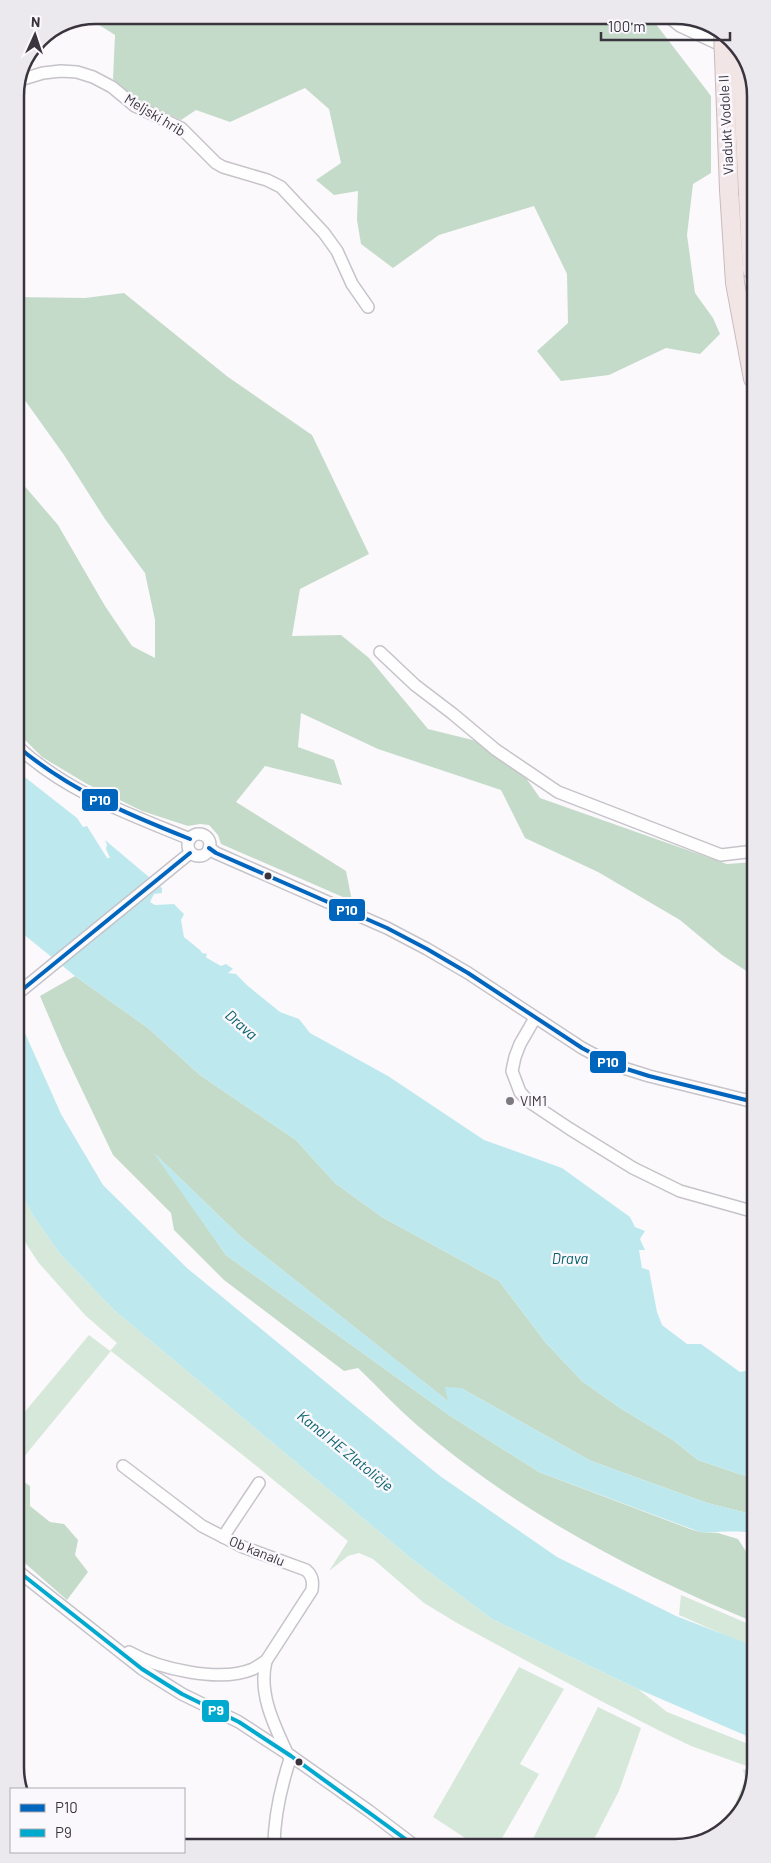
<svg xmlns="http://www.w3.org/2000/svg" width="771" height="1863" font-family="Barlow,sans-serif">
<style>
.green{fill:#d6e8da}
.forest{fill:#c5dbca}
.water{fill:#bde9ee}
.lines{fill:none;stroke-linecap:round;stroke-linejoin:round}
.minor-casing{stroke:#c6c3c9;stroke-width:14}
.highway-casing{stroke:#c9bbbd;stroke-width:20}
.minor{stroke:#fefeff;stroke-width:11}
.highway{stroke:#f2e5e6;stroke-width:18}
.highway-bridge-casing{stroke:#c9bbbd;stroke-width:20;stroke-linecap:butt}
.highway-bridge{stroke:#f2e5e6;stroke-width:18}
.bus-1-casing{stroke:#fbf8fd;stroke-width:8}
.bus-2-casing{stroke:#fbf8fd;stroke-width:8}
.bus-1{stroke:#0065bd;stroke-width:4}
.bus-2{stroke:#00a9ce;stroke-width:4}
.bus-dot{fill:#39343e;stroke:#fbf8fd;stroke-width:2}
.poi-dot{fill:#7d7980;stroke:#fbf8fd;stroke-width:2}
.labels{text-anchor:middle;stroke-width:5;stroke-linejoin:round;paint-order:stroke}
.street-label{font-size:14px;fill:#39343e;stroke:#fbf8fd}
.poi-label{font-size:14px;fill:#39343e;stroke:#fbf8fd;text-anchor:start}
.water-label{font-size:15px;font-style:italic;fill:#05626a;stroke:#fbf8fd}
.rim{fill:none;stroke:#39343e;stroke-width:2.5}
.line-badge{stroke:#fbf8fd;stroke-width:2}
.badge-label{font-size:14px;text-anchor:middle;font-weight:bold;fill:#fff}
</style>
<rect width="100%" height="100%" fill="#fbf9fc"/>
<!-- green -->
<g class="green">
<path d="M 753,1055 L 754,1056 L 754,1096 L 745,1094 L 750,1057 Z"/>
<path d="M 18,1188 L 34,1217 L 60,1254 L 115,1311 L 413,1560 L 492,1619 L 638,1689 L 667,1712 L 756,1747 L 755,1769 L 691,1746 L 664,1733 L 601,1701 L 457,1623 L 424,1603 L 373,1559 L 359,1553 L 348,1556 L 329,1571 L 348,1541 L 249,1460 L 111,1351 L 18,1464 L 18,1420 L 89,1335 L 110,1351 L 117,1343 L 85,1315 L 38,1262 L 18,1231 Z"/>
<path d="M 681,1595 L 756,1627 L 756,1649 L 679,1615 Z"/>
<path d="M 519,1667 L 564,1689 L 520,1764 L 539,1774 L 498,1845 L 476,1845 L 433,1817 Z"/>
<path d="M 598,1707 L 641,1728 L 619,1791 L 591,1845 L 530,1845 Z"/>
<path d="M 743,1769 L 754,1773 L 740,1814 L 738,1814 L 737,1818 L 729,1823 L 728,1822 L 745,1779 Z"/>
</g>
<!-- forest -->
<g class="forest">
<path d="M 96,15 L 649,15 L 711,96 L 711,173 L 693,184 L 687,235 L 695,293 L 713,318 L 720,334 L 700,354 L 666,348 L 609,375 L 561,381 L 537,351 L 568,323 L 567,274 L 534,206 L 439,235 L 393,268 L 361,244 L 357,220 L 358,191 L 334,195 L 316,180 L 341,163 L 329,109 L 305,88 L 230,122 L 196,110 L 181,120 L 138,101 L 113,79 L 115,35 L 88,18 Z"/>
<path d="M 124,293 L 228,377 L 312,435 L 369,554 L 300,589 L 292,636 L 341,635 L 369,658 L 428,729 L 505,748 L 540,798 L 727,864 L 754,862 L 754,976 L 722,955 L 680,920 L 598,872 L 525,838 L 501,790 L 378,749 L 301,713 L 298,747 L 334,760 L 342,785 L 265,766 L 236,802 L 346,871 L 352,901 L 221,844 L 218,835 L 209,825 L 200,824 L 188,826 L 142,811 L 87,784 L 42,757 L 17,732 L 16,476 L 58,525 L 105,606 L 132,646 L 155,658 L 155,620 L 145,573 L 105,519 L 64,455 L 19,392 L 16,383 L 16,297 L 85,298 Z"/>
<path d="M 75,976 L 148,1028 L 200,1075 L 296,1140 L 335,1183 L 382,1217 L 499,1281 L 546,1343 L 582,1381 L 620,1408 L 673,1440 L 698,1460 L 742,1475 L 755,1477 L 755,1504 L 747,1513 L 707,1503 L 591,1461 L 461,1388 L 449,1402 L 242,1238 L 156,1155 L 226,1255 L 449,1415 L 539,1472 L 690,1529 L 700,1532 L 718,1533 L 738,1539 L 747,1553 L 755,1557 L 756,1623 C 635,1573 518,1512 418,1426 C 397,1408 378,1387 358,1368 L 344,1371 L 224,1280 L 174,1230 L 171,1213 L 113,1155 L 63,1050 L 40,996 Z"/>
<path d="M 18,1478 L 30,1486 L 30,1506 L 50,1522 L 64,1524 L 78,1540 L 75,1555 L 88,1572 L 67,1600 L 19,1558 Z"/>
</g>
<!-- water -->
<g class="water">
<path d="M 17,771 L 77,818 L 83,827 L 87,826 L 107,858 L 110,858 L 106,849 L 107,845 L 105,840 L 162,888 L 162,893 L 154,894 L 150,902 L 155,905 L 174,904 L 184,914 L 181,920 L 184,937 L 200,950 L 202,953 L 207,954 L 206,957 L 207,958 L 221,966 L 226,964 L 233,969 L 228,973 L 236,974 L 248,986 L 280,1012 L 299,1019 L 310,1033 L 388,1076 L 484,1140 L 562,1168 L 630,1217 L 635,1227 L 645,1231 L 640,1239 L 645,1250 L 639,1250 L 642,1268 L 649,1270 L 657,1312 L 662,1325 L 687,1344 L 701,1344 L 740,1372 L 755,1369 L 755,1477 L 742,1475 L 698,1460 L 673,1440 L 620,1408 L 582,1381 L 546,1343 L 499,1281 L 382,1217 L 335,1183 L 296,1140 L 200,1075 L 148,1028 L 75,976 L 17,929 Z"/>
<path d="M 17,1015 L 61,1114 L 103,1185 L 187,1268 L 440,1476 L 557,1557 L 676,1616 L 756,1647 L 756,1740 L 638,1689 L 492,1619 L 413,1560 L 115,1311 L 60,1254 L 34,1217 L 18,1188 Z"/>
<path d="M 153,1152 L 242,1238 L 448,1401 L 445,1387 L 461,1388 L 591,1461 L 707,1503 L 747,1513 L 755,1517 L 755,1534 C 738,1529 718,1533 700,1532 L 539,1472 L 449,1415 L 226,1255 Z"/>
</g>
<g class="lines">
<!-- minor casing -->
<g class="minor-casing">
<g id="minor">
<path d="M 666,15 L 680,26 L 727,48"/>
<path d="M 20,80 L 43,73 L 61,71 L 77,72 L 93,77 L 112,87 L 135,106 L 181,128 L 216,163 L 223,167 L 267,180 L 281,187 L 324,233 L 337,251 L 352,284 L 368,307"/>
<path d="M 380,652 L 415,685 L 453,714 L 496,750 L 558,792 L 721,855 L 754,851"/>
<path d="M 17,746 C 66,792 129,814 190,839"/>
<circle cx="199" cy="845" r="11"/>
<path d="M 209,848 L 216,853 L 387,928 L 427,949 L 468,973 L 582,1048 L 614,1065 L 649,1076 L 754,1102"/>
<path d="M 17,994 L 190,853"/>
<path d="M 535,1018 L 520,1044 L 515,1057 L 512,1071 L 520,1092 L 528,1101 L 570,1129 L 633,1168 L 680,1191 L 755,1212"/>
<path d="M 123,1466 L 202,1526 L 243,1547 L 306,1570 C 313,1576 313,1582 312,1590 L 266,1661 C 258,1693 274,1725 288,1755"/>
<path d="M 223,1537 L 259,1483"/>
<path d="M 19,1572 L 142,1669 L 182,1694 L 239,1722 L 291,1756 L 369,1811 L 415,1846"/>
<path d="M 129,1652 C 159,1669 220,1683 253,1669 C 257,1667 262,1663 266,1661"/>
<path d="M 274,1847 C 274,1815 281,1786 291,1756"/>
</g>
</g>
<!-- highway casing -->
<g class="highway-casing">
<g id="highway">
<path d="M 729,190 L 735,283 L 753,379"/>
<path d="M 748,195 L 752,270"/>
</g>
</g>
<!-- minor -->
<use href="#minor" class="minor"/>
<!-- highway -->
<use href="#highway" class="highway"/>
<!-- highway-bridge casing -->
<g class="highway-bridge-casing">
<g id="highway-bridge">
<path d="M 723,31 L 729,190"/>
<path d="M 741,55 L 748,195"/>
</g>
</g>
<!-- highway-bridge -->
<use href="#highway-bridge" class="highway-bridge"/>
<!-- bus-1 casing -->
<g class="bus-1-casing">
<g id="bus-1">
<path d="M 17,746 C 69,790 127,814 190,839"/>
<path d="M 209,848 L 216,853 L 387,928 L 427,949 L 468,973 L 582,1048 L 614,1065 L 649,1076 L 754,1102"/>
<path d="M 17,994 L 190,853"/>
</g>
</g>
<!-- bus-2 casing -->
<g class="bus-2-casing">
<path id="bus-2" d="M 19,1572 L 142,1669 L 182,1694 L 239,1722 L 291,1756 L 415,1846"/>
</g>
<!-- bus-1 -->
<use href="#bus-1" class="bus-1"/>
<!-- bus-2 -->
<use href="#bus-2" class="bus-2"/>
</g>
<!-- markers -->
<g class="bus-dot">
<circle cx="268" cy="876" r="4.5"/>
<circle cx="299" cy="1762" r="4.5"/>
</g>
<circle class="poi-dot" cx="510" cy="1101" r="5"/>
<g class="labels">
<!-- street labels -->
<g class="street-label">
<text transform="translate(155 115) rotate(31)" y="5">Meljski hrib</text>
<text transform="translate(726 125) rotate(-93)" y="5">Viadukt Vodole II</text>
<text transform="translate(257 1551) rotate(22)" y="5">Ob kanalu</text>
</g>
<!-- poi labels -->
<g class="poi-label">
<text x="520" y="1106">VIM1</text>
</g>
<!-- water labels -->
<g class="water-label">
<text transform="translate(241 1025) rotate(41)" y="5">Drava</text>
<text x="570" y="1264">Drava</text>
<text transform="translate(345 1451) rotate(39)" y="5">Kanal HE Zlatoličje</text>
</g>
</g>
<!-- crop -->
<path d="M0 0H771V1863H0ZM96 24H675A72 72 0 0 1 747 96V1767A72 72 0 0 1 675 1839H96A72 72 0 0 1 24 1767V96A72 72 0 0 1 96 24Z" fill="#ebe8ee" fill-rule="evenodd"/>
<path class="rim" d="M96 24H675A72 72 0 0 1 747 96V1767A72 72 0 0 1 675 1839H96A72 72 0 0 1 24 1767V96A72 72 0 0 1 96 24Z"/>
<g class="line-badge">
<rect x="81" y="788" width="38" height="24" rx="5" fill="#0065bd"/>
<rect x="328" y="898" width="38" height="24" rx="5" fill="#0065bd"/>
<rect x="589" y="1050" width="38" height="24" rx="5" fill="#0065bd"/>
<rect x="201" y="1699" width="29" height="24" rx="5" fill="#00a9ce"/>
</g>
<g class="badge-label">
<text x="100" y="805">P10</text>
<text x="347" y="915">P10</text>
<text x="608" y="1067">P10</text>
<text x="216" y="1715">P9</text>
</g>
<!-- legend -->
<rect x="10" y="1788" width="175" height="65" fill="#fbf8fd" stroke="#adaab1"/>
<rect x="20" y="1804" width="25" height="8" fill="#0065bd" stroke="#adaab1"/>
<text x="55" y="1813" font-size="15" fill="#39343e">P10</text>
<rect x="20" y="1829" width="25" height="8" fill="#00a9ce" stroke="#adaab1"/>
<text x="55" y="1838" font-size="15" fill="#39343e">P9</text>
<!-- north arrow -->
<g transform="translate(35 35) rotate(3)" stroke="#fbf8fd" stroke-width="4" paint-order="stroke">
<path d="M0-4L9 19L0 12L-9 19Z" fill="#39343e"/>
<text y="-8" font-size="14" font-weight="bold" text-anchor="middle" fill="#39343e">N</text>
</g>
<!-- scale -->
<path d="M601 32v8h129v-8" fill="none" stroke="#39343e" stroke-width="2.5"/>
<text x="608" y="32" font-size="15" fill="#39343e" stroke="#fbf8fd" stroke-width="4" paint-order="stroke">100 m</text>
</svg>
